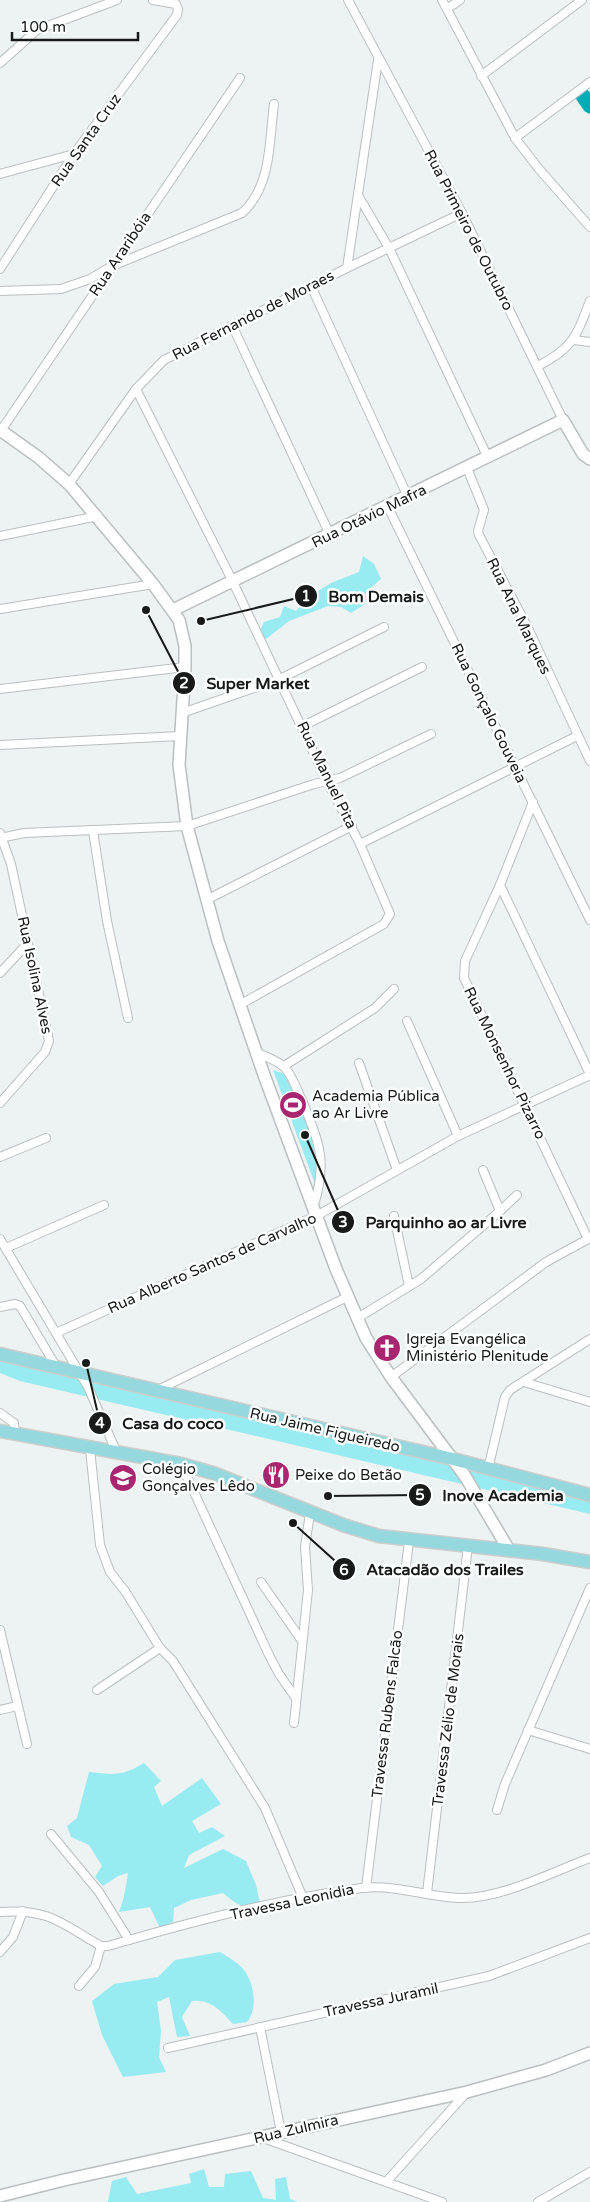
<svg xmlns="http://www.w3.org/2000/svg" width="590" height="2202" font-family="'Varela Round',sans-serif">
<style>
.green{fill:#97ebf1}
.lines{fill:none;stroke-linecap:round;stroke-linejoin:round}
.river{stroke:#00adb6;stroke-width:15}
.street-casing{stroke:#babfbf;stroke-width:10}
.secondary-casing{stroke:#babfbf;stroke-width:14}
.primary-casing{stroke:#cccdcd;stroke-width:15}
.street{stroke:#fff;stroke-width:8}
.secondary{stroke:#fff;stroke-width:11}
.primary{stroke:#95d8dd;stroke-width:12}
.labels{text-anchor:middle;stroke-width:5;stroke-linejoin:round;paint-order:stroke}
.street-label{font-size:15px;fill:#181a1a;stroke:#fdffff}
.poi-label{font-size:15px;fill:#181a1a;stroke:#fdffff;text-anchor:start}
.leader{fill:none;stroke:#181a1a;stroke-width:2}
.callout-dot{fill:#181a1a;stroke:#fdffff;stroke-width:2}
.mark-label{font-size:15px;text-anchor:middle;font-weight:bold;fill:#fff}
.callout-label{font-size:16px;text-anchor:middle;font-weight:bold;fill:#181a1a;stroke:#fdffff;stroke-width:5;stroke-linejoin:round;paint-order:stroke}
</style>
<rect width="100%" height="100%" fill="#edf2f3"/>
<!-- green -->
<g class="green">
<path d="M 363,556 L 374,564 L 381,579 L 366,592 L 365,604 L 351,613 L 341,607 L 328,606 L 289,621 L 266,639 L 261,636 L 259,633 L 264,622 L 280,617 L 284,606 L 296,611 L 310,596 L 331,583 L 359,572 Z"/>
<path d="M 273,1070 L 285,1074 C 300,1109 321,1145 315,1184 Z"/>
<path d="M 0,1359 L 590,1493 L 590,1514 L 20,1381 L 0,1373 Z"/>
<path d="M 144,1763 L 161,1781 L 154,1787 L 162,1806 L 202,1778 L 221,1804 L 192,1821 L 199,1833 L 212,1827 L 225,1836 L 189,1855 L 184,1868 L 223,1849 L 246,1861 L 256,1885 L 260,1904 C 243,1910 236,1904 223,1893 L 191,1900 L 174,1908 L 173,1922 L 160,1928 L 150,1907 L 119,1912 C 124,1899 126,1887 128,1873 L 118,1876 L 103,1886 L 95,1877 L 102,1866 L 89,1845 L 71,1837 L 67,1826 L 77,1818 L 89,1772 C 114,1775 123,1776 144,1763 Z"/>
<path d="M 220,1952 C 226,1956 234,1960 239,1965 C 254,1977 259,2008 247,2022 L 233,2024 C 221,2011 211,1999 192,2001 L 182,2017 L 190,2036 L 177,2037 L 169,1997 L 157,2002 L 161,2031 L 159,2057 L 166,2072 L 123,2077 L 102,2035 L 92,2001 L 114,1984 L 158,1977 L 175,1960 Z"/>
<path d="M 204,2169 L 209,2187 L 224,2187 L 225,2174 L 251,2171 L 263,2198 L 276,2200 L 275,2179 L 286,2177 L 290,2199 L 298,2202 L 108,2202 L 112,2181 L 126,2177 L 137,2194 L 191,2183 L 189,2174 Z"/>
</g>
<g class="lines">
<!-- river -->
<path class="river" d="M 583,96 L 590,106"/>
<!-- street casing -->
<g class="street-casing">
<g id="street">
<path d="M 348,0 L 462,213 L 563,420"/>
<path d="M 442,0 L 515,138 L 539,169 L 590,227"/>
<path d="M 447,9 L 460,0"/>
<path d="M 0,63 L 37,30 L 117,0"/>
<path d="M 481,76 L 582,0"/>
<path d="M 515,138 L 590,82"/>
<path d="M 0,174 L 74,154"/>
<path d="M 359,197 L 389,248 L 488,458"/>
<path d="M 347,268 L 462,213"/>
<path d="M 0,269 L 74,154 L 177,15 L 178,9 L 176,4 L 153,0"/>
<path d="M 311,286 L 408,497"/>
<path d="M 0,291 L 61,289 L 90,279 L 112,266 L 242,213 C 272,186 269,141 274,104"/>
<path d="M 232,325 L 330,535"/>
<path d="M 574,340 L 590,342"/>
<path d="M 538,366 C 573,348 576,337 590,301"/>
<path d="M 136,389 L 232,580 L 327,781 L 360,844 L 390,914 L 384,924 L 241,1004"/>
<path d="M 0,432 L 240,78"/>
<path d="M 467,468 L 484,510 L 478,531 L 479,535 L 528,628 L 590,761"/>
<path d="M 69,484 L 136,389 L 164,360 L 347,268 L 378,60"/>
<path d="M 388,507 L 590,920"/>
<path d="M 0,536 L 98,516"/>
<path d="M 0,609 L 153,584"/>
<path d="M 0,689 L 185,667"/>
<path d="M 182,713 L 280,679 L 384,627"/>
<path d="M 303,726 L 422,667"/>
<path d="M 0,745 L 180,736"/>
<path d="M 533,802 L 500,885 L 465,961 L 464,978 L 588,1239"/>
<path d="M 93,831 L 107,921 L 128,1018"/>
<path d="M 0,833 L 11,864 L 49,1041 L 45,1052 L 0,1103"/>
<path d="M 0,838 L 24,833 L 187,826 L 314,784 L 340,778 L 431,734"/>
<path d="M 360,844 L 577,736"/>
<path d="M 500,885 L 590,1074"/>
<path d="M 206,900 L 352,826"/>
<path d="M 0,973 L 28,943"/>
<path d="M 407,1021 L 458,1136"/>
<path d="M 258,1053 C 266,1057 279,1061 285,1068 C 294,1078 298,1093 304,1105 C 320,1145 327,1162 314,1205"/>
<path d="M 359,1063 L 397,1170"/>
<path d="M 284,1066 L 375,1008 L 394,989"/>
<path d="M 0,1157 L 46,1138"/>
<path d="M 500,1211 L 517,1195"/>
<path d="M 394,1216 L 409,1286"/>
<path d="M 0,1239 L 88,1387 L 117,1453"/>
<path d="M 6,1248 L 104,1205"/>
<path d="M 0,1307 L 15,1304 L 20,1306 L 57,1368"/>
<path d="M 356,1319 L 421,1279 L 500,1211 L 483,1170"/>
<path d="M 56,1333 L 318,1215 L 458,1136 L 590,1075"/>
<path d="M 391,1377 L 546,1262 L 590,1238"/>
<path d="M 524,1382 L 590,1402"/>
<path d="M 158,1390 L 347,1297"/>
<path d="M 0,1413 L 14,1423 L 15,1434"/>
<path d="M 90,1449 L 100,1545 L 110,1572 L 125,1591 L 160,1648 L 173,1661 L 265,1808 L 303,1898"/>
<path d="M 181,1464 L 269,1655 L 279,1674 L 295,1697"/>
<path d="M 488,1469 L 505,1397 L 510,1390 L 590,1339"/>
<path d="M 261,1582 L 302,1641"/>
<path d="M 0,1630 L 27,1744"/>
<path d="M 97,1690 L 160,1648"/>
<path d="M 0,1710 L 17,1706"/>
<path d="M 294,1723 L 308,1590 L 305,1547 L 310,1513"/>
<path d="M 528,1730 L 590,1749"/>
<path d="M 497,1810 L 505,1784 L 590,1588"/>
<path d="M 51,1834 L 99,1892 L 129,1940"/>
<path d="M 366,1888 L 409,1541"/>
<path d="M 427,1893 L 468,1546"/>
<path d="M 0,1912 C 49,1908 62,1924 101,1946 L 108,1946 C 191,1922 277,1899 362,1888 C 395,1884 428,1897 460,1898 C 501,1899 552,1872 590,1858"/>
<path d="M 0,1952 L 13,1937 L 23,1911"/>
<path d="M 79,1986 L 95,1967 L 101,1946"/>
<path d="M 260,2027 L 281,2132"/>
<path d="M 168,2048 L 489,1976 L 590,1938"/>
<path d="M 263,2138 L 442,2202"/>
<path d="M 387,2181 L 467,2092"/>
<path d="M 538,2202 L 590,2172"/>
</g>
</g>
<!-- secondary casing -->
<g class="secondary-casing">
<g id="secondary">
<path d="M 0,430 L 38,457 L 69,484 L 153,584 L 179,620 L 185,646 L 185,667 L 179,765 L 187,826 L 218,941 L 264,1075 L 336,1269 L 366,1338 L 391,1377 L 465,1476 L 509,1550"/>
<path d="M 173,610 L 563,420 L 583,454 L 590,459"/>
<path d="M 0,2196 L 64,2180 L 467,2092 L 546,2070 L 590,2053"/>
</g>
</g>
<!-- primary casing -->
<g class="primary-casing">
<g id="primary">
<path d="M 0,1354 L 453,1459 L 590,1495"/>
<path d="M 0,1431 L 181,1464 L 213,1473 L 343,1525 L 379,1536 L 543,1554 L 590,1562"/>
</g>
</g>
<!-- street -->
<use href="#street" class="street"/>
<!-- secondary -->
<use href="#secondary" class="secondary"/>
<!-- primary -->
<use href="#primary" class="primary"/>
</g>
<!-- icons -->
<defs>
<g id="stadium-disc" transform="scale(1.4375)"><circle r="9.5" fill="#a92570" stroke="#fdffff"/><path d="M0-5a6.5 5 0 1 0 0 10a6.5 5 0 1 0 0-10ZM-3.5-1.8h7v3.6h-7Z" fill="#fff"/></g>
<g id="church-disc" transform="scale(1.4375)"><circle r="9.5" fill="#a92570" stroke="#fdffff"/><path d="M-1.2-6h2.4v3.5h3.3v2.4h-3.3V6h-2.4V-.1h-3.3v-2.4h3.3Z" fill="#fff"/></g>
<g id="restaurant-disc" transform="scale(1.4375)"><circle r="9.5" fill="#a92570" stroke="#fdffff"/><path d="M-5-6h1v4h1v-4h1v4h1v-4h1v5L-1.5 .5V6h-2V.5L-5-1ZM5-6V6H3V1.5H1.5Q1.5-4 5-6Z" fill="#fff"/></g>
<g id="school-disc" transform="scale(1.4375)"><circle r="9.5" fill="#a92570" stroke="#fdffff"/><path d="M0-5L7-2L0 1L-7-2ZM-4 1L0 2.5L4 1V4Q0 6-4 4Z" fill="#fff"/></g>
</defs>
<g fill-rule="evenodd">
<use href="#stadium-disc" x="293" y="1105"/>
<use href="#church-disc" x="387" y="1348"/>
<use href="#restaurant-disc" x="276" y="1475"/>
<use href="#school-disc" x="123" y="1478"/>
</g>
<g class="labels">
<!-- street labels -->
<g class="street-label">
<text transform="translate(86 140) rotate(-55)" y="5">Rua Santa Cruz</text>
<text transform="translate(469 230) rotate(63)" y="5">Rua Primeiro de Outubro</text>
<text transform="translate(120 254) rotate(-56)" y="5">Rua Araribóia</text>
<text transform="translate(253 315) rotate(-27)" y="5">Rua Fernando de Moraes</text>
<text transform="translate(369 516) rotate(-26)" y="5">Rua Otávio Mafra</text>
<text transform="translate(519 616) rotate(64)" y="5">Rua Ana Marques</text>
<text transform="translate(489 713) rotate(64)" y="5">Rua Gonçalo Gouveia</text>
<text transform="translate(327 775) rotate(64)" y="5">Rua Manuel Pita</text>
<text transform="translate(35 975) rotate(78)" y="5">Rua Isolina Alves</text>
<text transform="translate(505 1063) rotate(64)" y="5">Rua Monsenhor Pizarro</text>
<text transform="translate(212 1263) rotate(-24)" y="5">Rua Alberto Santos de Carvalho</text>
<text transform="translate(325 1430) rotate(13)" y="5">Rua Jaime Figueiredo</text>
<text transform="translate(387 1714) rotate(-83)" y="5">Travessa Rubens Falcão</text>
<text transform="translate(448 1720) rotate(-83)" y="5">Travessa Zélio de Morais</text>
<text transform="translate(292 1902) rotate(-12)" y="5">Travessa Leonídia</text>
<text transform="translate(381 2000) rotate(-12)" y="5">Travessa Juramil</text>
<text transform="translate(296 2129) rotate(-13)" y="5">Rua Zulmira</text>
</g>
<!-- poi labels -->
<g class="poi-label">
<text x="312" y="1101">Academia Pública<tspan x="312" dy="17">ao Ar Livre</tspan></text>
<text x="406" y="1344">Igreja Evangélica<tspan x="406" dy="17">Ministério Plenitude</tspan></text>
<text x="142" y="1474">Colégio<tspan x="142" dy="17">Gonçalves Lêdo</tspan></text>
<text x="295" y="1480">Peixe do Betão</text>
</g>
</g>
<!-- callouts -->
<path class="leader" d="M201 621L306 596M146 610L184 683M305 1135L343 1222M86 1363L100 1423M328 1496L420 1495M293 1523L344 1569"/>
<g class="callout-dot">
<circle cx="201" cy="621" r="5"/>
<circle cx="146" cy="610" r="5"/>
<circle cx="305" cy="1135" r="5"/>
<circle cx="86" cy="1363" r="5"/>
<circle cx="328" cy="1496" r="5"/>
<circle cx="293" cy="1523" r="5"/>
<circle cx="306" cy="596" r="12"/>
<circle cx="184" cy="683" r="12"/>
<circle cx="343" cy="1222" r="12"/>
<circle cx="100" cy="1423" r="12"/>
<circle cx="420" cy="1495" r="12"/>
<circle cx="344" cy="1569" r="12"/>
</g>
<g class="mark-label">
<text x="306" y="601">1</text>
<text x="184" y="688">2</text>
<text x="343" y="1227">3</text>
<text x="100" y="1428">4</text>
<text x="420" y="1500">5</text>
<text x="344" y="1575">6</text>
</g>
<g class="callout-label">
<text x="376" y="602">Bom Demais</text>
<text x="258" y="689">Super Market</text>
<text x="446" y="1228">Parquinho ao ar Livre</text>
<text x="173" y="1429">Casa do coco</text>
<text x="503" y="1501">Inove Academia</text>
<text x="445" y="1575">Atacadão dos Trailes</text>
</g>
<!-- scale -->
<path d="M12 32v8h126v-8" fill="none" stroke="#181a1a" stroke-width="2.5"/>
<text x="20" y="32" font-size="15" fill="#181a1a" stroke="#fdffff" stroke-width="4" paint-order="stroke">100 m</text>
</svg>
